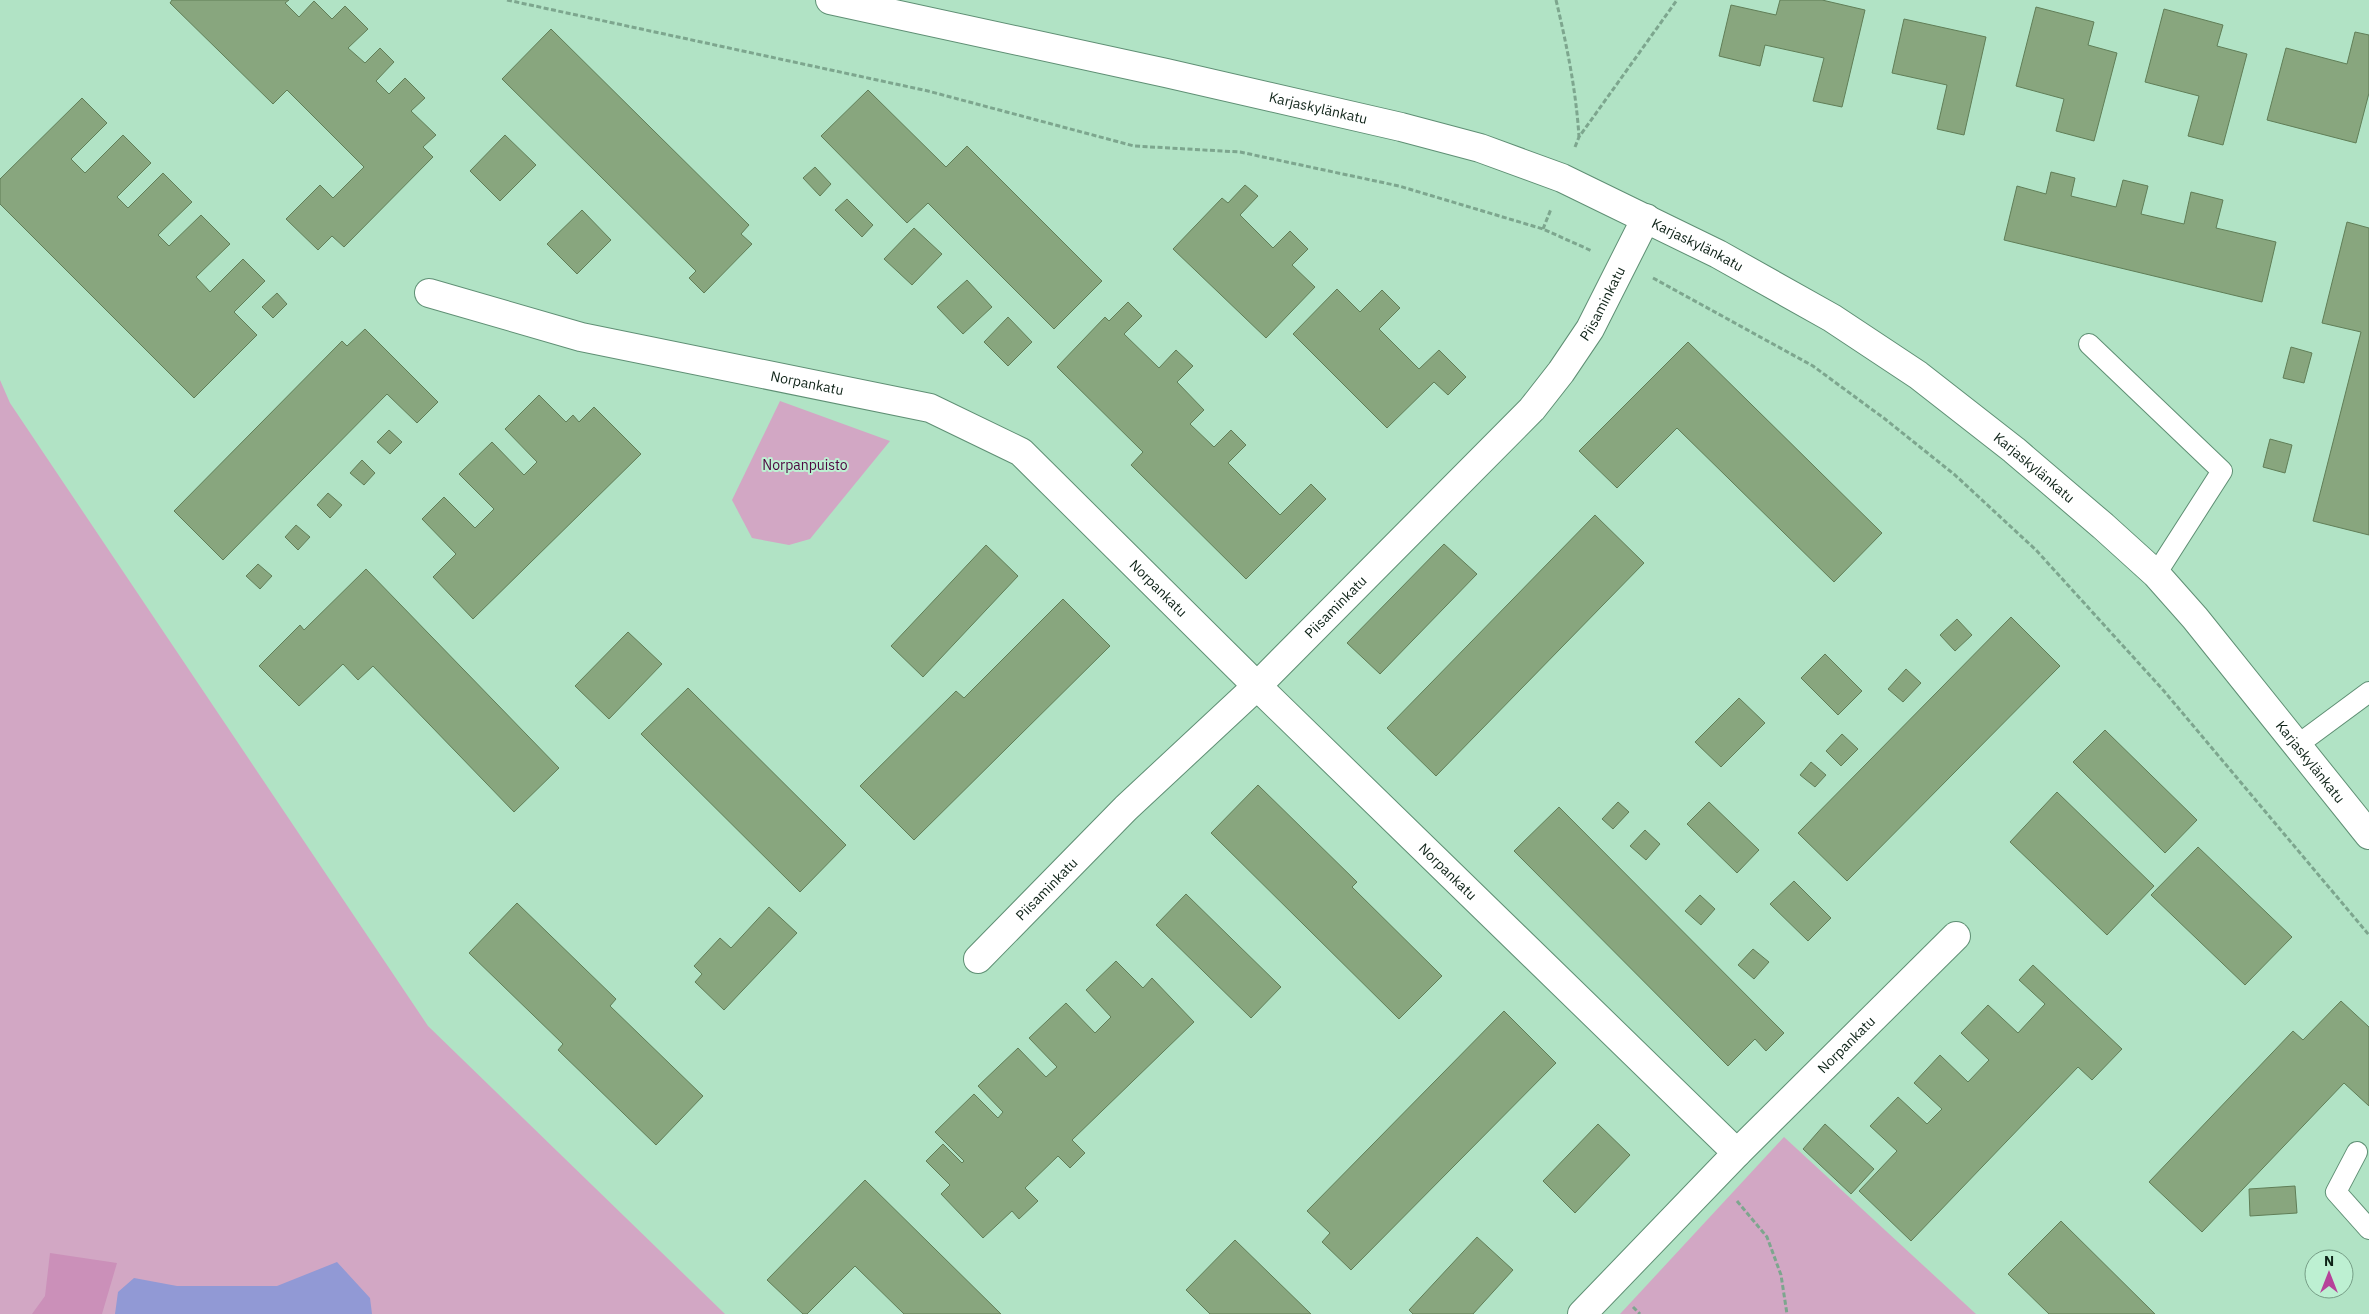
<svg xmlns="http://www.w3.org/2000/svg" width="2369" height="1314" font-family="'IBM Plex Sans',sans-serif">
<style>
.green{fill:#d2a7c4}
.forest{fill:#cb90b9}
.water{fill:#9199d5}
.building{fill:#88a67e;stroke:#607e57}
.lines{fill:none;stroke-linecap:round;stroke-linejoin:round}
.lane-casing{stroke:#5f8f74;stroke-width:22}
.street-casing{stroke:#5f8f74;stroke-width:30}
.secondary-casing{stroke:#5f8f74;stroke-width:30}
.path{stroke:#7da68e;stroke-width:3;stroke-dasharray:5 2.5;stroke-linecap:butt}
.lane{stroke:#fff;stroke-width:20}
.street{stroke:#fff;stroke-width:28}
.secondary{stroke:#fff;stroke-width:28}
.labels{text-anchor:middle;stroke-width:4;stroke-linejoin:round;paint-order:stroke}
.street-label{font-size:14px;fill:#0e2217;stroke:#bdf0d2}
.park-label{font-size:14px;fill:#4d053f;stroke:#bdf0d2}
</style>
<rect width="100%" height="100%" fill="#b1e3c5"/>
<!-- green -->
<g class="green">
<path d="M 0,380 L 10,403 L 428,1026 L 725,1314 L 0,1314 Z"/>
<path d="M 780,401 L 890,441 L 810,539 L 789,545 L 752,538 L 732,500 Z"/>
<path d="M 1784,1137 L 1976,1314 L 1620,1314 Z"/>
</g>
<!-- forest -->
<path class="forest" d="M 50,1253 L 117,1263 L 102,1314 L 32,1314 L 45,1296 Z"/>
<!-- water -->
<path class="water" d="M 337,1262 L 370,1298 L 372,1314 L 115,1314 L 118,1292 L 134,1278 L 177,1286 L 277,1286 Z"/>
<!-- building -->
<g class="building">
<path d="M 172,0 L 289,0 L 285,3 L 299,17 L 314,1 L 332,19 L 345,6 L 368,29 L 348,48 L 365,63 L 380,48 L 394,62 L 376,81 L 389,94 L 405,78 L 425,98 L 411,111 L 436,135 L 423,147 L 433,157 L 344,247 L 332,236 L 318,250 L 286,219 L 320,185 L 333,198 L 364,167 L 287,90 L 273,104 L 170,3 Z"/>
<path d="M 1780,0 L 1822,0 L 1865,10 L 1842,107 L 1813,101 L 1824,58 L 1765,45 L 1760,66 L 1719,56 L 1731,5 L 1776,15 Z"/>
<path d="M 2036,7 L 2094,22 L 2088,45 L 2117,53 L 2094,141 L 2056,131 L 2064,99 L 2016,86 Z"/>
<path d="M 2164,9 L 2223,25 L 2217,46 L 2247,54 L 2223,145 L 2188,136 L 2199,96 L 2145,82 Z"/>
<path d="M 1904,19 L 1986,37 L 1964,135 L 1937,129 L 1947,85 L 1892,73 Z"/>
<path d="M 551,29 L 749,225 L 741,234 L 752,244 L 704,293 L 689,278 L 696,271 L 502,79 Z"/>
<path d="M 2355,32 L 2369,35 L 2369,93 L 2356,143 L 2267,120 L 2286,48 L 2347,64 Z"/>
<path d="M 868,90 L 946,167 L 967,146 L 1102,281 L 1054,329 L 928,203 L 907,223 L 821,136 Z"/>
<path d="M 82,98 L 107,123 L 71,159 L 85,173 L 123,135 L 151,163 L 117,197 L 128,208 L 163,173 L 192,202 L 158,235 L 169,246 L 201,215 L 230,244 L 196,277 L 210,292 L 243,259 L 265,281 L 234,312 L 257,335 L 194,398 L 0,204 L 0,179 Z"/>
<path d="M 505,135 L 536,165 L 500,201 L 470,171 Z"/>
<path d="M 815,167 L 831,184 L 820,196 L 803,178 Z"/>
<path d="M 2051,172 L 2075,178 L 2071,196 L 2116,207 L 2123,180 L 2148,186 L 2141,214 L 2184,224 L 2191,192 L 2223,200 L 2216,228 L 2276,242 L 2262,302 L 2004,240 L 2017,186 L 2046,194 Z"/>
<path d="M 1245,185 L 1258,196 L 1240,215 L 1273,248 L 1290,231 L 1308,249 L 1292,265 L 1315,287 L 1266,338 L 1173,249 L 1222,198 L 1228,203 Z"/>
<path d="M 847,199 L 873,225 L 862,237 L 835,210 Z"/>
<path d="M 582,210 L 611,240 L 577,274 L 547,244 Z"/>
<path d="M 2347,222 L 2369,228 L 2369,535 L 2313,521 L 2361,332 L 2322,323 Z"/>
<path d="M 914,228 L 942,254 L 912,285 L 884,259 Z"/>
<path d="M 967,280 L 992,307 L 963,334 L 937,307 Z"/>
<path d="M 1337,289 L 1360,312 L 1382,290 L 1400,308 L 1379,329 L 1419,369 L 1439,350 L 1466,377 L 1448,395 L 1434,382 L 1387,428 L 1293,334 Z"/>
<path d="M 277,293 L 287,304 L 273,318 L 262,307 Z"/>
<path d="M 1128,302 L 1142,316 L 1124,334 L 1159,368 L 1176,350 L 1193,366 L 1177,382 L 1204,410 L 1190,424 L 1214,447 L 1231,430 L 1246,445 L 1228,463 L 1280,515 L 1311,484 L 1326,499 L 1246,579 L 1131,465 L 1143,452 L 1057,367 L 1105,317 L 1109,321 Z"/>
<path d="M 1008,317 L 1032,342 L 1008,366 L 984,342 Z"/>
<path d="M 365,329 L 438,402 L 417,423 L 387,394 L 223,560 L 174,511 L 342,341 L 347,346 Z"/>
<path d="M 1688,342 L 1882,533 L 1834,582 L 1677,428 L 1617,488 L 1579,451 Z"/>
<path d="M 2291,347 L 2312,353 L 2304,383 L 2283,378 Z"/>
<path d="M 539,395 L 566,422 L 573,415 L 579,422 L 594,407 L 641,454 L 473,619 L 433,577 L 456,554 L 422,519 L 444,497 L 475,528 L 494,509 L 459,474 L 492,442 L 524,475 L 537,462 L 505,429 Z"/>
<path d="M 389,430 L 402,442 L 390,454 L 377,442 Z"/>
<path d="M 2270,439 L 2292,445 L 2285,473 L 2263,467 Z"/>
<path d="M 362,460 L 375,473 L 364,485 L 350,473 Z"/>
<path d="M 328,493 L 342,505 L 330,518 L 317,505 Z"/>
<path d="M 1595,515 L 1644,563 L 1436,776 L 1387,728 Z"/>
<path d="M 296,525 L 310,537 L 298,550 L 285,537 Z"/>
<path d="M 1444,544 L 1477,574 L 1380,674 L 1347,643 Z"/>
<path d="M 986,545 L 1018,576 L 923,677 L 891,646 Z"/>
<path d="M 258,564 L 272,576 L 260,589 L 246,576 Z"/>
<path d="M 366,569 L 559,768 L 514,812 L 373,666 L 358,680 L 343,664 L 299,706 L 259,666 L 300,625 L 304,630 Z"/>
<path d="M 1063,599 L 1110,646 L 914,840 L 860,786 L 956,691 L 964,698 Z"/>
<path d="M 2011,617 L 2060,666 L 1847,881 L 1798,833 Z"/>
<path d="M 1957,619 L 1972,635 L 1955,651 L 1940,635 Z"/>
<path d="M 628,632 L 662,664 L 609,719 L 575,686 Z"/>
<path d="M 1825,654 L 1862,691 L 1838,715 L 1801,678 Z"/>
<path d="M 1906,669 L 1921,683 L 1903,702 L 1888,689 Z"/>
<path d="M 688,688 L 846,845 L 800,892 L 641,734 Z"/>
<path d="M 1739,698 L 1765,723 L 1721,767 L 1695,742 Z"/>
<path d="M 2105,730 L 2197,820 L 2165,853 L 2073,762 Z"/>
<path d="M 1842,734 L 1858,749 L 1841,766 L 1826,751 Z"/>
<path d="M 1811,762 L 1826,775 L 1815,787 L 1800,775 Z"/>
<path d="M 1258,785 L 1357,882 L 1352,887 L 1442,976 L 1399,1019 L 1211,833 Z"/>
<path d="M 2057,792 L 2154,886 L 2107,935 L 2010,842 Z"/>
<path d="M 1618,802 L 1629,812 L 1613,829 L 1602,819 Z"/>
<path d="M 1709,802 L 1759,850 L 1737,873 L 1687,824 Z"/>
<path d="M 1559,807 L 1784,1033 L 1766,1051 L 1755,1039 L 1728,1066 L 1514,851 Z"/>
<path d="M 1645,830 L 1660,844 L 1646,860 L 1630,846 Z"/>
<path d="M 2198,847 L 2292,937 L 2245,985 L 2151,895 Z"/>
<path d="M 1794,881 L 1831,918 L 1808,941 L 1770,904 Z"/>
<path d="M 1186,894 L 1281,987 L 1251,1018 L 1156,925 Z"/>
<path d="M 1700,895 L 1715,909 L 1701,925 L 1685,911 Z"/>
<path d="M 517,903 L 616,999 L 610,1006 L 703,1096 L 656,1145 L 558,1050 L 563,1044 L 469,953 Z"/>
<path d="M 769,907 L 797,933 L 724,1010 L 695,982 L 702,974 L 694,966 L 720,938 L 731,948 Z"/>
<path d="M 1753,949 L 1769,962 L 1754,979 L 1738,965 Z"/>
<path d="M 1116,961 L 1143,988 L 1152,978 L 1194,1022 L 1072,1140 L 1085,1153 L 1070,1168 L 1058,1156 L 1025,1188 L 1038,1201 L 1019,1219 L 1012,1211 L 983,1238 L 941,1194 L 950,1185 L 926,1161 L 943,1144 L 962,1163 L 964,1161 L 935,1132 L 974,1094 L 998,1118 L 1003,1112 L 978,1086 L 1018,1048 L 1046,1077 L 1057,1067 L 1029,1038 L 1066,1003 L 1095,1033 L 1111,1017 L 1086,990 Z"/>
<path d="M 2033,965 L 2122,1049 L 2092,1080 L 2078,1067 L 1911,1241 L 1859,1191 L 1897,1151 L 1870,1126 L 1898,1097 L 1927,1124 L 1942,1109 L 1914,1083 L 1940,1055 L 1968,1082 L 1989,1060 L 1961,1033 L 1988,1005 L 2018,1033 L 2045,1004 L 2019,980 Z"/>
<path d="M 2341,1001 L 2369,1027 L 2369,1106 L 2344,1083 L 2202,1232 L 2149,1182 L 2293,1031 L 2303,1040 Z"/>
<path d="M 1504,1011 L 1556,1063 L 1351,1270 L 1322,1242 L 1330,1233 L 1307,1211 Z"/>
<path d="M 1598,1124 L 1630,1155 L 1575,1213 L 1543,1181 Z"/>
<path d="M 1825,1124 L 1874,1169 L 1851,1194 L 1803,1149 Z"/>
<path d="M 865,1180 L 1001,1314 L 904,1314 L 855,1266 L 807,1314 L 803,1314 L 767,1280 Z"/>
<path d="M 2295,1186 L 2297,1213 L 2250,1216 L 2249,1189 Z"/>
<path d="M 2061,1221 L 2155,1314 L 2049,1314 L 2008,1274 Z"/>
<path d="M 1477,1237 L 1513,1270 L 1473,1314 L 1413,1314 L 1409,1310 Z"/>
<path d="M 1235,1240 L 1311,1314 L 1210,1314 L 1186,1290 Z"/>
</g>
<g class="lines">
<!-- lane casing -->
<g class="lane-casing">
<g id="lane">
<path d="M 2089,344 L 2222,471 L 2156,574"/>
<path d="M 2296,746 L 2369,692"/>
<path d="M 2357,1152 L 2336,1192 L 2369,1229"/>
</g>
</g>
<!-- street casing -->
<g class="street-casing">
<g id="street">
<path id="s1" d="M 429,293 L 581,337 L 930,408 L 1021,452 L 1257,686 L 1737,1153 L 1582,1314"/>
<path id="s2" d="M 978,959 L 1126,808 L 1257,686 L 1532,409 L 1561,372 L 1590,329 L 1646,218"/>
<path id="s3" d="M 1737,1153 L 1956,936"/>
</g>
</g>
<!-- secondary casing -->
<g class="secondary-casing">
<g id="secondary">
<path id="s4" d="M 830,0 L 1166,73 L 1401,127 L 1480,148 L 1562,178 L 1718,254 L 1832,318 L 1918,375 L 2014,450 L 2103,526 L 2156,574 L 2195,618 L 2369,835"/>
</g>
</g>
<!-- path -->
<g class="path">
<path d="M 507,0 L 928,91 L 1134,146 L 1240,152 L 1399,186 L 1543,229 L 1592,251"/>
<path d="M 1556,0 C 1567,46 1576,90 1579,137"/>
<path d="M 1575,147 L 1579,137 L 1677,0"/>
<path d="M 1543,229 L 1551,209"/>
<path d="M 1653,278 L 1813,366 L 1885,419 L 1955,475 L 2036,550 L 2164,691 L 2369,935"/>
<path d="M 1737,1201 L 1767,1237 L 1781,1275 L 1787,1314"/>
<path d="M 1633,1307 L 1640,1314"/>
</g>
<!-- lane -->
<use href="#lane" class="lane"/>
<!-- street -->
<use href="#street" class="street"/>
<!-- secondary -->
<use href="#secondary" class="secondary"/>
</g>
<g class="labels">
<!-- street labels -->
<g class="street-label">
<text dy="5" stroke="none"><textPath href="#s4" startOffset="500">Karjaskylänkatu</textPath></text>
<text dy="5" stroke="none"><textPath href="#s4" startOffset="905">Karjaskylänkatu</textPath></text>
<text dy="5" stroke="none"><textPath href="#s2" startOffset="908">Piisaminkatu</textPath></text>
<text dy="5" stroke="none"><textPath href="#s1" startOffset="389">Norpankatu</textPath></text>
<text dy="5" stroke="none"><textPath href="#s4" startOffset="1310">Karjaskylänkatu</textPath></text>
<text dy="5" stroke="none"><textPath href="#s1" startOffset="809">Norpankatu</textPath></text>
<text dy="5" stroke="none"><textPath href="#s2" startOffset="502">Piisaminkatu</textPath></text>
<text dy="5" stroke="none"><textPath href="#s4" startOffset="1715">Karjaskylänkatu</textPath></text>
<text dy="5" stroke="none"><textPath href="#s1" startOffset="1214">Norpankatu</textPath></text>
<text dy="5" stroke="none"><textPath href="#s2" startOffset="98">Piisaminkatu</textPath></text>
<text dy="5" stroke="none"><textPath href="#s3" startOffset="154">Norpankatu</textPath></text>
</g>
<!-- park labels -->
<g class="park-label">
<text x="805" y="470">Norpanpuisto</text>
</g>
</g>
<!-- north arrow -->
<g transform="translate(2329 1274)"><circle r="24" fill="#bdf0d2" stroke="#779e87"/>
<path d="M0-4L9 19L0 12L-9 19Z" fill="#b6429a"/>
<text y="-8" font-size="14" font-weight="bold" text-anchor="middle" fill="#0e2217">N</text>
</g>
</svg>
